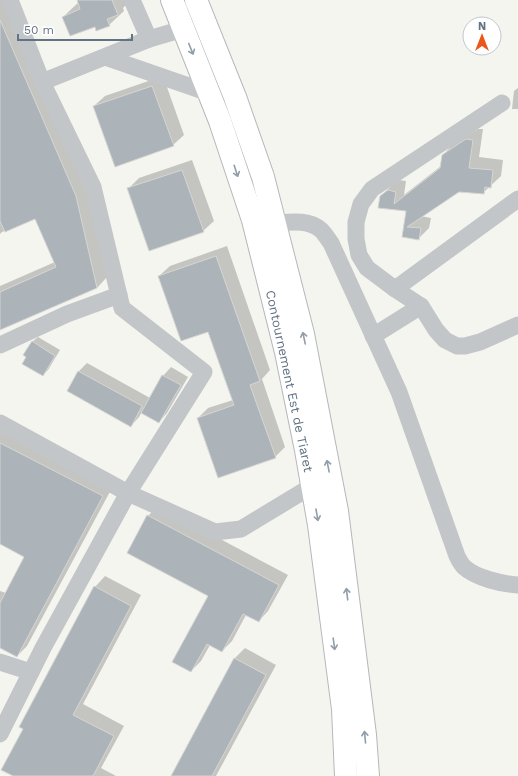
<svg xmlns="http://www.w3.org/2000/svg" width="518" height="776" font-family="'Work Sans',sans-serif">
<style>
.shadow{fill:#0003}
.building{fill:#acb3b9;stroke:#d6d6d3}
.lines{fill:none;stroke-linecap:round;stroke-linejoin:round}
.trunk-casing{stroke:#b4b8bb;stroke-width:24}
.minor{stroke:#c2c6c9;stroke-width:17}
.trunk{stroke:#fff;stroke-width:22}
.oneway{stroke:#919da8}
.labels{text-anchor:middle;stroke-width:4;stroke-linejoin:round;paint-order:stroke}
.street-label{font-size:13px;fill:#627383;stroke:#fff}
</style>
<rect width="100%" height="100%" fill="#f5f5f0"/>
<!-- shadow -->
<g class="shadow">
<path d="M 0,0 L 6,0 L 86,185 L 107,277 L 97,288 L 0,329 L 0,286 L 55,262 L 36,217 L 2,232 L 0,234 Z"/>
<path d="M 81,0 L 131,0 L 123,8 L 124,11 L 109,25 L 95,25 L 63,17 Z"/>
<path d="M 163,76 L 184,135 L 173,145 L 94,106 L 105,96 Z"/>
<path d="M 518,88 L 518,109 L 512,109 L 514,91 Z"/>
<path d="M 478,129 L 483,129 L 479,157 L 503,160 L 501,176 L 483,193 L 459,191 L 421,216 L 431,218 L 429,228 L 418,239 L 403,236 L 407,211 L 380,207 L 381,196 L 392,185 L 399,180 L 406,181 L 404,195 L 441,166 L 443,155 L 453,144 Z"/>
<path d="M 192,160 L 214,221 L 203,231 L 128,189 L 139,178 Z"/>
<path d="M 227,246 L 270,370 L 262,379 L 285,447 L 275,457 L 198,418 L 208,408 L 233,400 L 209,330 L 159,276 L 170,266 Z"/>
<path d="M 38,337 L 60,350 L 48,370 L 43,375 L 27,357 L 32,342 Z"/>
<path d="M 87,363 L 150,398 L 163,376 L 171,367 L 188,377 L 167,413 L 159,422 L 142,412 L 139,417 L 131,426 L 79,371 Z"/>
<path d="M 0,427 L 113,486 L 27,646 L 17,656 L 0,647 L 0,591 L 6,593 L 26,556 L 0,543 Z"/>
<path d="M 158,506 L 288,575 L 268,611 L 259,621 L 246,615 L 232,641 L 222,651 L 210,645 L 201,661 L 191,671 L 209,595 L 148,516 Z"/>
<path d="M 105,576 L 141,595 L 83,704 L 124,726 L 101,768 L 116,776 L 16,776 L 24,729 L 95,587 Z"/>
<path d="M 245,648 L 276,665 L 216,776 L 172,776 L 234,659 Z"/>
</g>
<!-- building -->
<g class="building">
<path d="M 77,0 L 112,0 L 118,15 L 107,19 L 110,26 L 96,31 L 95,27 L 70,36 L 62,17 L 80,9 Z"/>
<path d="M 0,20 L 76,196 L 97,288 L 0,330 L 0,292 L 56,267 L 35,219 L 5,232 L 0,221 Z"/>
<path d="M 152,86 L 174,146 L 115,167 L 93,106 Z"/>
<path d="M 466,139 L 473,140 L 469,168 L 493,170 L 491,188 L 485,187 L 484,194 L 459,192 L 407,227 L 421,228 L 419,240 L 402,237 L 406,211 L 378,208 L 380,196 L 388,190 L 396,192 L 394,204 L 440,168 L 442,155 Z"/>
<path d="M 182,170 L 204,232 L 149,251 L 127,188 Z"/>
<path d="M 216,256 L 260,381 L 250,385 L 276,458 L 218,478 L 197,418 L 234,405 L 208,332 L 181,341 L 158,276 Z"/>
<path d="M 32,341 L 55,356 L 43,376 L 22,364 L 26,357 L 23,355 Z"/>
<path d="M 78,371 L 142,406 L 131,427 L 67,391 Z"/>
<path d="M 162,375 L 181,385 L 159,423 L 141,413 Z"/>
<path d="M 0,443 L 103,496 L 17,657 L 0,648 L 0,603 L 24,557 L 0,544 Z"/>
<path d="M 147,515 L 279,585 L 259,622 L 243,614 L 222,652 L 207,644 L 191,672 L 172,662 L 208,596 L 127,553 Z"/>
<path d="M 94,586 L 131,606 L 73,715 L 114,736 L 93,776 L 13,776 L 1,770 L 23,729 L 19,727 Z"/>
<path d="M 234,658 L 266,675 L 212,776 L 171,776 Z"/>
</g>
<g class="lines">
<!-- trunk casing -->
<g class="trunk-casing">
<g id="trunk">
<path d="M 172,0 L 220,121 L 253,220 L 286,352 L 306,450 L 319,525 L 343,709 L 346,776"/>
<path d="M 196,0 L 235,97 L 263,177 L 303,334 L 337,511 L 365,735 L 368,776"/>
</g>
</g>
<!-- minor -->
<g class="minor">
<path d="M 10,0 L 42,82 L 149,39"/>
<path d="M 132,0 L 149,39 L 183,29"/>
<path d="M 105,57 L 209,93"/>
<path d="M 502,103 L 372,189 L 361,204 L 356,222 L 356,239 L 359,255 L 367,268 L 395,289 L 421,306 L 436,330 L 445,340 L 457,346 L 465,346 L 480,342 L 518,325"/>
<path d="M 275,223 C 290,222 309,219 321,230 C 325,234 328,239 331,243 L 399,392 L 457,556 C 459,560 461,564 464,567 C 476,578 502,584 518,585"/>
<path d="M 395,289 L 518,199"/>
<path d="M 373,336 L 421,306"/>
<path d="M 0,345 L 67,314 L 119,295"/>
<path d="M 0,423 L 128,493 L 204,372 L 122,308 L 93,187 L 42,82"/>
<path d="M 0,662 L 31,672"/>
<path d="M 0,734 L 43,648 L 128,493 L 215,532 L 241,529 L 312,486"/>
</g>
<!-- trunk -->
<use href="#trunk" class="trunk"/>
</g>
<!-- one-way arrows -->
<defs><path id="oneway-shaft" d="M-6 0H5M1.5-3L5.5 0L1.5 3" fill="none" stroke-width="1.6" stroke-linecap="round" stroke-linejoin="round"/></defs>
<g class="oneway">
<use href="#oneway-shaft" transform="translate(191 49) rotate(68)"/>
<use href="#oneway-shaft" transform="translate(236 171) rotate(72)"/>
<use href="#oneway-shaft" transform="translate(304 338) rotate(-102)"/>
<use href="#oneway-shaft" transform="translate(328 466) rotate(-101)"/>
<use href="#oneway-shaft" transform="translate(317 515) rotate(80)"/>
<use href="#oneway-shaft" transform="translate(347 594) rotate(-97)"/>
<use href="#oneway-shaft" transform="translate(334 644) rotate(82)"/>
<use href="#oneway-shaft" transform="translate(365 737) rotate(-95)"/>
</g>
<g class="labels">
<!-- street labels -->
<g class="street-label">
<text transform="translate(290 381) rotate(78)" y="5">Contournement Est de Tiaret</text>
</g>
</g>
<!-- north arrow -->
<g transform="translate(482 36)"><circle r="19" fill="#ffffff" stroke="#c0c7cd"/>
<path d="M0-3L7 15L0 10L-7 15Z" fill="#ec5619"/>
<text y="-6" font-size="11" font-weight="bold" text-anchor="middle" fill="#627383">N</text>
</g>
<!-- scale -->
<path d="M18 34v6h114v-6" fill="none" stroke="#627383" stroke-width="2"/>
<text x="24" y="34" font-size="12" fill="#627383" stroke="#ffffff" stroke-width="3" paint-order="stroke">50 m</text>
</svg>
